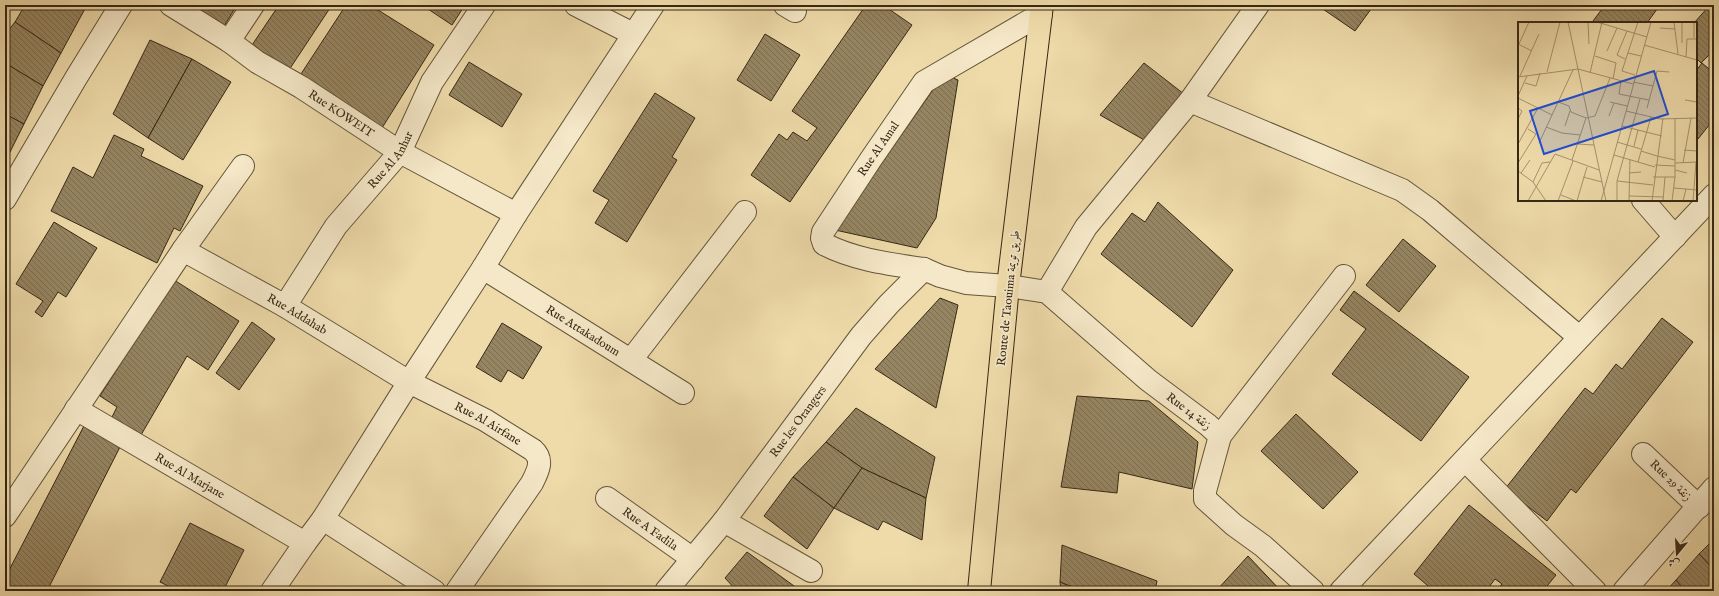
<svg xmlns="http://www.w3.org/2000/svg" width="1719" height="596" font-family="'IM FELL English',Amiri,serif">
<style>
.building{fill:url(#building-back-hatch);stroke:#362814}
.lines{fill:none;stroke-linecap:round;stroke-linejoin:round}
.minor-casing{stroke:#64553a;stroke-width:24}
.major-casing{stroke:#362814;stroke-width:24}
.minor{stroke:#f5e8c8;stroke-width:22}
.major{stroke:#efdbaa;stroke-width:22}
.labels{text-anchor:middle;stroke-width:3.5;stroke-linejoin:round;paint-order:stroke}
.street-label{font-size:12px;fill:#362814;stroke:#f5e8c8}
.inset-road{fill:none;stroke:#a5936e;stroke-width:1}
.view{fill:#1d4ed8;fill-opacity:0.15;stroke:#1d4ed8;stroke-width:2}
.inset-edge{fill:none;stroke:#362814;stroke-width:2}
</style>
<defs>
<pattern id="building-back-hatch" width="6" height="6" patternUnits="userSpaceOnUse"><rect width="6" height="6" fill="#968562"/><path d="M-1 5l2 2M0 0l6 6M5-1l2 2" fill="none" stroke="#7b6d50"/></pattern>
</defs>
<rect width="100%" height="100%" fill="#efdbaa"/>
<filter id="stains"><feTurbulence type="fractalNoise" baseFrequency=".005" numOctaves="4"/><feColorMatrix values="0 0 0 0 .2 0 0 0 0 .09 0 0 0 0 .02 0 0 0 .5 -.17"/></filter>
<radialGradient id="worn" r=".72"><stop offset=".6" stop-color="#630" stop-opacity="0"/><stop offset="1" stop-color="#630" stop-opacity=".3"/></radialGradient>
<!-- building -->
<g class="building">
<path d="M 25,5 L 87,5 L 61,53 L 15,22 Z"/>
<path d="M 179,5 L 237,5 L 221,31 Z"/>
<path d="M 279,5 L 332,5 L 285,76 L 248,51 Z"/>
<path d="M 346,5 L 370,5 L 434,45 L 382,128 L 299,77 Z"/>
<path d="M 422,5 L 465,5 L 452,25 Z"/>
<path d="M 866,5 L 883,5 L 912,25 L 790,202 L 751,175 L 779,134 L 787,140 L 793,132 L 807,141 L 817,128 L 792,111 Z"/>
<path d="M 1322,5 L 1374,5 L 1355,31 L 1320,7 Z"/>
<path d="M 1605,5 L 1660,5 L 1647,23 L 1596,23 L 1593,21 Z"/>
<path d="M 1710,5 L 1714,5 L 1714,58 L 1710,54 L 1701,63 L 1696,58 L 1696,23 L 1694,23 Z"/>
<path d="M 15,22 L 61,53 L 43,86 L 5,63 L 5,35 Z"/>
<path d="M 765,34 L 800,55 L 771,101 L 737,80 Z"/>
<path d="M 150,40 L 192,59 L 148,138 L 113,114 Z"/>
<path d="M 192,59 L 231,82 L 183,160 L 148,138 Z"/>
<path d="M 469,62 L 522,94 L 502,127 L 449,95 Z"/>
<path d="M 5,63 L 43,86 L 24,124 L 5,114 Z"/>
<path d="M 1144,63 L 1184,94 L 1146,141 L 1100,115 Z"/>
<path d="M 1702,63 L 1714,73 L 1714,119 L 1698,139 L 1696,137 L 1696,71 Z"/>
<path d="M 944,74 L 958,80 L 936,218 L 917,248 L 835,230 Z"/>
<path d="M 655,93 L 695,118 L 672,157 L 677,160 L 627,242 L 595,223 L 609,200 L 593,191 Z"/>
<path d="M 5,114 L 24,124 L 5,162 Z"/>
<path d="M 114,135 L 144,149 L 141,156 L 203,186 L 180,231 L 174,228 L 157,263 L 51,211 L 73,167 L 93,178 Z"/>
<path d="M 1158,202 L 1233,270 L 1192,327 L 1101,254 L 1132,213 L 1145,222 Z"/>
<path d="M 54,222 L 97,248 L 66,297 L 58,292 L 42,317 L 35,312 L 43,301 L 16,284 Z"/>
<path d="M 1403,239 L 1436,266 L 1399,312 L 1366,285 Z"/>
<path d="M 174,280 L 239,321 L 208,370 L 187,356 L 141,435 L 111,419 L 117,407 L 100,396 Z"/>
<path d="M 1354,291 L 1469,377 L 1421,441 L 1332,374 L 1366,329 L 1340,310 Z"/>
<path d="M 940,298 L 958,305 L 936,408 L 875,369 Z"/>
<path d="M 1662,318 L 1693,342 L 1576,493 L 1571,489 L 1547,521 L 1505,489 L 1585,388 L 1593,394 L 1616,364 L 1622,369 Z"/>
<path d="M 252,322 L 275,339 L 239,390 L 216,373 Z"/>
<path d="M 502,323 L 542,347 L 523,379 L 508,370 L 501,382 L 476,367 Z"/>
<path d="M 1077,396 L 1149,401 L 1198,442 L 1192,489 L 1119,472 L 1117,493 L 1061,487 Z"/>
<path d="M 856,408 L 935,457 L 926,498 L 862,468 L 826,442 Z"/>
<path d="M 1296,414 L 1358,472 L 1323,509 L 1261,451 Z"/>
<path d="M 86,422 L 121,445 L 47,591 L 5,591 L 5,578 Z"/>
<path d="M 826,442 L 862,468 L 834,508 L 793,477 Z"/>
<path d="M 862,468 L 926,498 L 922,540 L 883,521 L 878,530 L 834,508 Z"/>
<path d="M 793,477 L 834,508 L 807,549 L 764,516 Z"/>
<path d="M 1469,505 L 1556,575 L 1543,591 L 1496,591 L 1502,584 L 1495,579 L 1486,591 L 1434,591 L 1414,574 Z"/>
<path d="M 190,523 L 244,550 L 223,591 L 178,591 L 160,582 Z"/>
<path d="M 1714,539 L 1714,570 L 1699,554 Z"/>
<path d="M 1062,545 L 1157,581 L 1155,591 L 1082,591 L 1060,582 Z"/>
<path d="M 747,552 L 801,591 L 737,591 L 725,578 Z"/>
<path d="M 1699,554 L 1714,570 L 1714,591 L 1685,591 L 1676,580 Z"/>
<path d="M 1248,556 L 1281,591 L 1216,591 Z"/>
<path d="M 1676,580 L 1685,591 L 1666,591 Z"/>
<path d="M 1060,582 L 1082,591 L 1061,591 Z"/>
</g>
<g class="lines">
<!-- minor casing -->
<g class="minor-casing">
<g id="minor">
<path id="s1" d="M 171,5 L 229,41 L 257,62 L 301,87 L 400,152 L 516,214"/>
<path d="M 576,5 L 633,34"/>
<path d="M 785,5 L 795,11"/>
<path d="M 229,41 L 253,5"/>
<path d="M 1190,101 L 1402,190 L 1430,210 L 1579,337"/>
<path d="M 5,199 L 76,78 L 121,5"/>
<path d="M 1643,200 L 1675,237"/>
<path id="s2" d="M 183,250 L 285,306 L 409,382 L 485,420 L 533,450 C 544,460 538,471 532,483 L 457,591"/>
<path id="s3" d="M 483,268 L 683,393"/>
<path id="s4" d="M 924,269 C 890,264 855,260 824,244 L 822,238 L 823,232 L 871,159 L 924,82 L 1041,14"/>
<path d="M 1047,292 L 1086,227 L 1190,101 L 1258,5"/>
<path id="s5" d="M 285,306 L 336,226 L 400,152 L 432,82 L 484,5"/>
<path d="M 631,360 L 745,212"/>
<path id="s6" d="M 76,409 L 305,543"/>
<path d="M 1220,436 L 1344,276"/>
<path d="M 1643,454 L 1699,507"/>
<path d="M 1465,460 L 1595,591"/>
<path id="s7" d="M 607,498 L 693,559"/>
<path d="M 5,516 L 183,250 L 243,166"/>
<path d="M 323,519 L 434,591"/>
<path d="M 724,521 L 811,571"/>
<path d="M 272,591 L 305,543 L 323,519 L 409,382 L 483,268 L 516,214 L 653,5"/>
<path id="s8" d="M 666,591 L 724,521 L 861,336 L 889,304 L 924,269 L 940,276 L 966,283 L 1008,286 L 1047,292 L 1148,380 L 1208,425 L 1220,436 L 1205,491 L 1205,499 L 1234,525 L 1263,546 L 1313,591"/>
<path d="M 1341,591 L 1714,195"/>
<path d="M 1624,591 L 1714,488"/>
</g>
</g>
<!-- major casing -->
<g class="major-casing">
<path id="major" d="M 979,591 L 1008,286 L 1042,5"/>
</g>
<!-- minor -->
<use href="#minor" class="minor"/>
<!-- major -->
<use href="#major" class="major"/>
</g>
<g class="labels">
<!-- street labels -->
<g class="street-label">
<text dy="4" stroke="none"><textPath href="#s1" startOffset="202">Rue KOWEIT</textPath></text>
<text dy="4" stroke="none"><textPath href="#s4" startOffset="216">Rue Al Amal</textPath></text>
<text dy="4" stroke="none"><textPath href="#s5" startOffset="181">Rue Al Anhar</textPath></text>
<text transform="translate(1008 298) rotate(-84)" y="4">Route de Taouima طريق تويمة</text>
<text dy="4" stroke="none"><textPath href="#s2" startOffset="131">Rue Addahab</textPath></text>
<text dy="4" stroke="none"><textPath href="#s3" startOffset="118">Rue Attakadoum</textPath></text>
<text transform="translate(1189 411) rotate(37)" y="4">Rue 14 زنقة</text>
<text dy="4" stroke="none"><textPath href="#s8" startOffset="215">Rue les Orangers</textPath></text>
<text dy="4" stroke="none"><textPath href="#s2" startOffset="351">Rue Al Airfane</textPath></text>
<text dy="4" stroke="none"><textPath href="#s6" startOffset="132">Rue Al Marjane</textPath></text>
<text transform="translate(1671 480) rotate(44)" y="4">Rue 29 زنقة</text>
<text dy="4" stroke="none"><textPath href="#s7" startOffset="53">Rue A Fadila</textPath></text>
</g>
</g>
<!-- overview -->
<g transform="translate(1518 22)">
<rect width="179" height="179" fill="#efdbaa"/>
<path class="inset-road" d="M 50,0 L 88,179M 70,0 L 71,22M 79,0 L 129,15M 156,0 L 160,32M 164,0 L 164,21M 142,6 L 157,7M 176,16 L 176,0M 0,22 L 14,29M 126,23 L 179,38M 0,24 L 11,0M 89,29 L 99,6M 110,31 L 123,34M 77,34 L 98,41 L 95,57M 168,35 L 169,17 L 179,17M 107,37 L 99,33 L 109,9M 29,50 L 42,0M 72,51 L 84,0M 117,53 L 104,49 L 120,0M 2,54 L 21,12M 0,55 L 60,47 L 115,62M 103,59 L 101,72 L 131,78M 115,60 L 135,64M 7,61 L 18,64 L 22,51M 0,74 L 9,54M 0,76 L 34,93M 167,78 L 179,80M 40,80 L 51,84 L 53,90 L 68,96 L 77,94 L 92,56M 92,80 L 109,84M 0,86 L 4,89 L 0,97M 129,86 L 139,49 L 151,50M 108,89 L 142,97 L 179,96M 91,94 L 96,81M 47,104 L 52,89M 104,104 L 144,114M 28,105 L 44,111 L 62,113M 99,120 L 123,127M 21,121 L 55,48M 0,122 L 20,86M 59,122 L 76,123M 116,124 L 120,108M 166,128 L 179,129M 123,129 L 139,134M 96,133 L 137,145M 139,134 L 157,138M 54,138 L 68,96M 120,140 L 133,95M 0,141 L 18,112 L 10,107M 157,141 L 179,140M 165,141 L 173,96M 137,143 L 157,144M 157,148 L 169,151M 0,149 L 15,160 L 28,179M 3,151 L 12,138M 111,151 L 123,150M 65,155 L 84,160M 135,155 L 157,155M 99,159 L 135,163M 15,160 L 24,141 L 32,140M 156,166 L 179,168M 43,173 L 58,179M 111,174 L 145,175M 10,179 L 37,132 L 81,148M 40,179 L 55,139M 59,179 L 69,145M 83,179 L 133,0M 99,179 L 99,159 L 122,77M 111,179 L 112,138M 134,179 L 145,96M 145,179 L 147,155M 154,179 L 157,155 L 157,96M 165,179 L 168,167M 175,179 L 178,140"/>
<path class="view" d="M 136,49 L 150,92 L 26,132 L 12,89 Z"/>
<rect width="179" height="179" class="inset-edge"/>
</g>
<!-- margin -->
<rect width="1719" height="596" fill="none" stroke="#efdbaa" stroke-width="20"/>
<rect x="6" y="6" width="1707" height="584" fill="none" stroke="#362814" stroke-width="2"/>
<rect x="10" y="10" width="1699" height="576" fill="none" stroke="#362814"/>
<!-- north arrow -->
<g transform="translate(1677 554) rotate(198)" stroke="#f5e8c8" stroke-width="3" paint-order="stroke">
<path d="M0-3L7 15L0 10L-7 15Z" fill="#362814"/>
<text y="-6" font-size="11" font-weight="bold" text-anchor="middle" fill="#362814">ش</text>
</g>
<rect width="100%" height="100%" filter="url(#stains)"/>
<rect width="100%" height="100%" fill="url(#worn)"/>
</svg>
